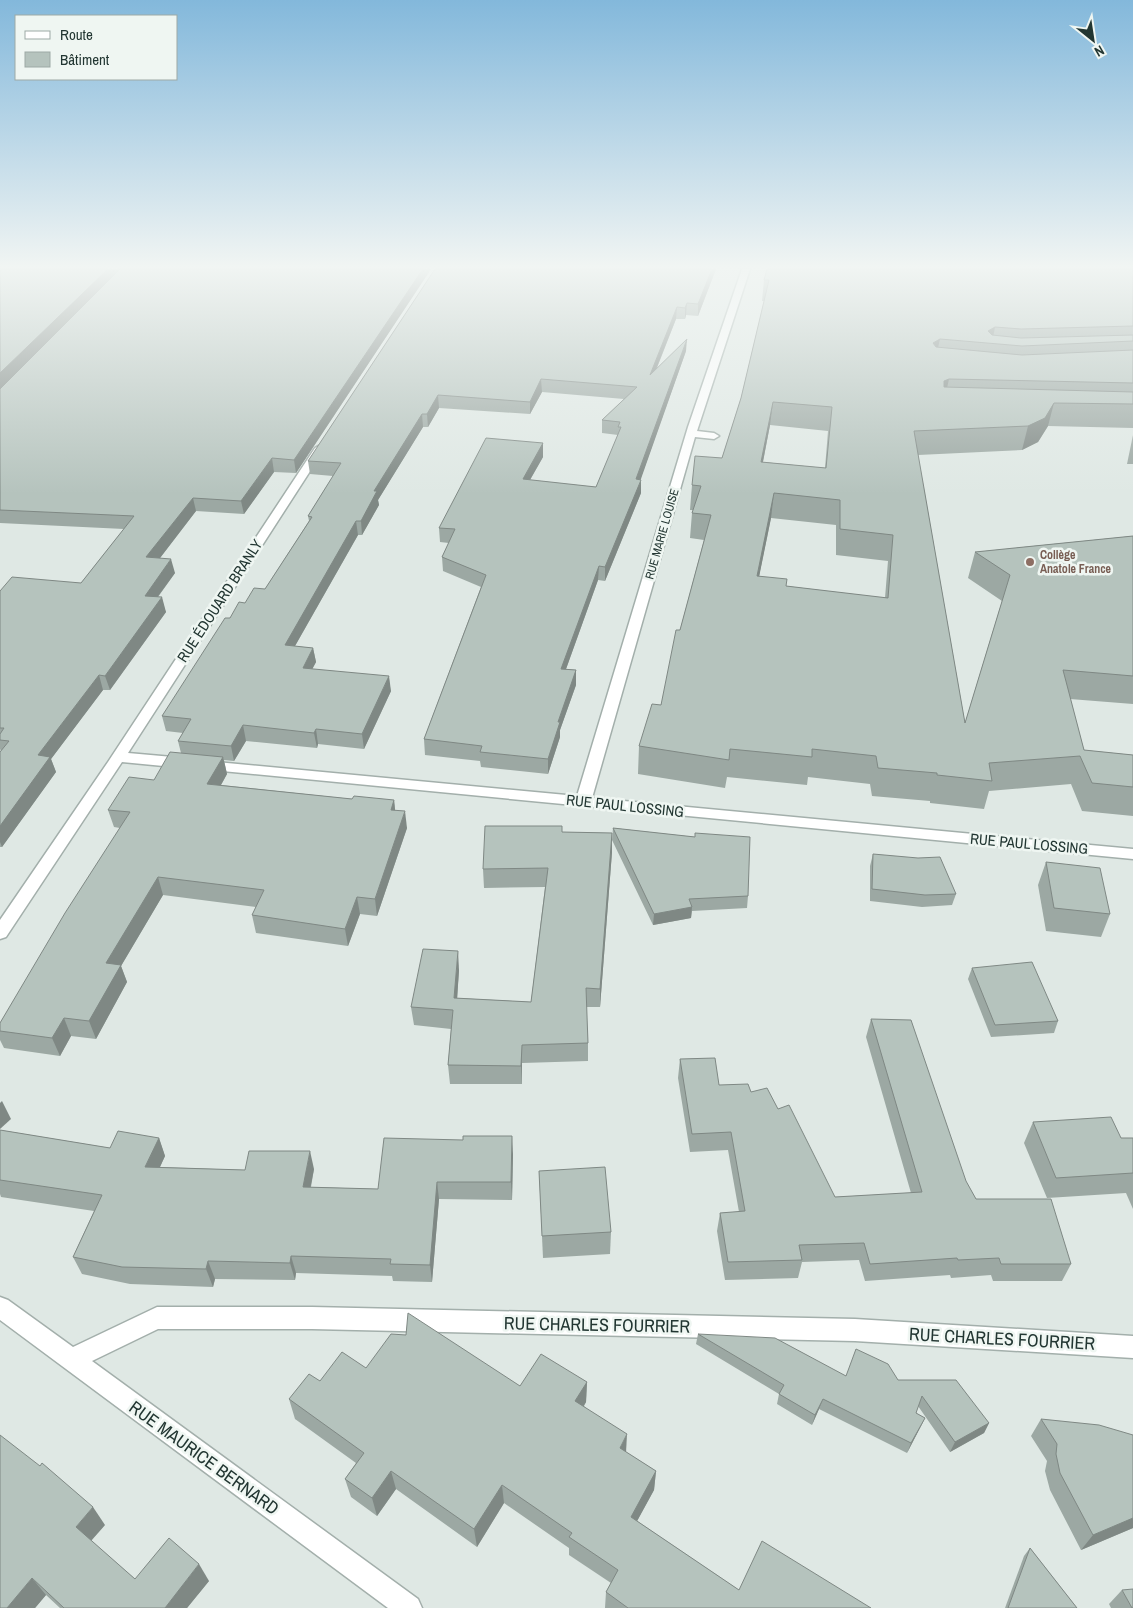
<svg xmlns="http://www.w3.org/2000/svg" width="1133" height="1608" font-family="'Archivo Narrow',sans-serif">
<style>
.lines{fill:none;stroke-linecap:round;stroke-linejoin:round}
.minor-casing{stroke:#a3afab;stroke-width:3}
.minor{fill:#fff;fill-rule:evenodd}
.wall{fill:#9ca8a3;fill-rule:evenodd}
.shaded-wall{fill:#7f8884}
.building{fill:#b5c3bd;stroke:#7f8884;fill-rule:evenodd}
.education-dot{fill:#8d6e63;stroke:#eff6f2;stroke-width:2}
.labels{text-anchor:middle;stroke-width:5;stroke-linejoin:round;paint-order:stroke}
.far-street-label{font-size:12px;fill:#223632;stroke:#eff6f2}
.far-education-label{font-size:12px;font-weight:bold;fill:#785e54;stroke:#eff6f2;text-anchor:start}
.street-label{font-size:15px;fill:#223632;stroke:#eff6f2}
.near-street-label{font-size:18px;fill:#223632;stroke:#eff6f2}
</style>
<rect width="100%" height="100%" fill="#dfe8e4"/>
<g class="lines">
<!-- minor casing -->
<g class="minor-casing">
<g id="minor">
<path d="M 742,269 L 750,269 L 697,431 L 714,433 L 719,436 L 714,439 L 695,437 L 592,798 L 1133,849 L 1133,859 L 201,769 L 199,766 L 201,763 L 206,761 L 577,796 L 688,427 Z"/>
<path d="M 320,445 L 325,448 L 128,753 L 184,758 L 189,760 L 191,763 L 189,766 L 184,768 L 122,762 L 6,937 L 0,939 L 0,920 L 108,762 L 315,448 Z"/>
<path d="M 0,1297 L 8,1300 L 73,1347 L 157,1307 L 312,1307 L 855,1319 L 1133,1336 L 1133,1358 L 855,1341 L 312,1329 L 158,1329 L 92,1361 L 418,1599 L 422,1608 L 388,1608 L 0,1320 Z"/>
</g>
</g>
<!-- minor -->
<use href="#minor" class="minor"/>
</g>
<!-- wall -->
<g class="wall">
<path d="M 0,269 L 431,269 L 296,473 L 274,472 L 244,514 L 196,511 L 160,558 L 175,573 L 158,597 L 166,612 L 110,690 L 103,690 L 51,759 L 56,772 L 2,847 L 0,847 L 0,752 L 1,751 L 0,749 L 0,591 L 81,583 L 124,529 L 0,523 Z"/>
<path d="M 435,269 L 716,269 L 698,316 L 686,315 L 685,319 L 676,319 L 657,368 L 686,351 L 640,480 L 641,493 L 605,581 L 598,580 L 566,669 L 576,670 L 576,685 L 560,730 L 560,737 L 548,774 L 481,767 L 480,761 L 425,755 L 424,739 L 481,587 L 443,571 L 442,557 L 449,543 L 440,542 L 439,528 L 543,443 L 543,457 L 530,480 L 596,487 L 618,435 L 602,433 L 602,420 L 624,399 L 542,392 L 530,414 L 439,408 L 428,427 L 423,427 L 378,500 L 379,505 L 362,535 L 358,535 L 295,646 L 313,648 L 316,662 L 312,669 L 391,691 L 364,749 L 318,744 L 317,748 L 246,741 L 234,761 L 224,760 L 227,774 L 221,785 L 352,799 L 394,800 L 395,810 L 407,828 L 377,916 L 360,914 L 348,946 L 256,933 L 252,915 L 256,907 L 163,895 L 121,966 L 127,982 L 96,1039 L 71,1036 L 60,1056 L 4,1048 L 0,1040 L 0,1023 L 120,828 L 114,827 L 108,810 L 154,780 L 181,753 L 178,741 L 183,733 L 166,731 L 162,716 L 230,618 L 245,603 L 265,589 L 309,521 L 308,516 L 333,476 L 310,474 L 308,461 Z"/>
<path d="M 1133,269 L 1133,428 L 1048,426 L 1038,442 L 1022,450 L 918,455 L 965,723 L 1002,601 L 968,578 L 975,552 L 1133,536 L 1133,704 L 1070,699 L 1084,750 L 1133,755 L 1133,816 L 1082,811 L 1071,784 L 989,791 L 984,809 L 930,803 L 930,801 L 872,796 L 870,784 L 808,777 L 807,785 L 727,777 L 725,788 L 638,774 L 639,746 L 661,705 L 680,630 L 704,540 L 690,538 L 692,513 L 693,510 L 690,510 L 692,485 L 722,458 L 741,398 L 764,301 L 762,301 L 764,280 ZM 770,425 L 828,431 L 825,468 L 763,462 ZM 771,518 L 836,525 L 836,555 L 888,561 L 885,598 L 786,586 L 759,576 Z"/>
<path d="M 1133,435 L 1133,464 L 1127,464 Z"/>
<path d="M 613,828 L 695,837 L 695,833 L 748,896 L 747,908 L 692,911 L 691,918 L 653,925 L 612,840 Z"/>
<path d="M 562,832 L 612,833 L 612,852 L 600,1007 L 586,1007 L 588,1043 L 588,1061 L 522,1063 L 522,1084 L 450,1084 L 448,1065 L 451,1029 L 414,1025 L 411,1007 L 459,970 L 457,998 L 531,1002 L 545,887 L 484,888 L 483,869 Z"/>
<path d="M 873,854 L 956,894 L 952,905 L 922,907 L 870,901 L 870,866 Z"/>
<path d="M 1046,862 L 1110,914 L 1101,937 L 1046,931 L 1038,885 Z"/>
<path d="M 972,968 L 1058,1021 L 1054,1033 L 991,1037 L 968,979 Z"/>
<path d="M 871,1019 L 976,1199 L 1071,1264 L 1062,1281 L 993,1281 L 991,1275 L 951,1278 L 950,1275 L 865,1281 L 859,1260 L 802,1262 L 798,1278 L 725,1280 L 717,1231 L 720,1213 L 739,1212 L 728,1150 L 690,1152 L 678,1078 L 680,1059 L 719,1085 L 751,1092 L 778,1109 L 835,1197 L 911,1193 L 866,1037 Z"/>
<path d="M 1033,1122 L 1121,1138 L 1133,1138 L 1133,1209 L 1126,1193 L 1047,1198 L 1024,1143 Z"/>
<path d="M 0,1130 L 110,1148 L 159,1138 L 165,1156 L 160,1167 L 245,1170 L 314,1169 L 311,1187 L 378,1189 L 513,1154 L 512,1200 L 439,1199 L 432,1282 L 393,1281 L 392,1276 L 296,1273 L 295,1280 L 215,1279 L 213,1287 L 130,1284 L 82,1274 L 73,1257 L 94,1211 L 1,1197 L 0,1194 Z"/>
<path d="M 539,1171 L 611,1232 L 610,1254 L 543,1258 Z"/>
<path d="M 698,1334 L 846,1376 L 898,1380 L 989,1423 L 984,1433 L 950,1452 L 918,1406 L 916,1413 L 925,1418 L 907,1453 L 819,1409 L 812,1425 L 777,1404 L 779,1394 L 696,1344 Z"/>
<path d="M 366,1368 L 520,1386 L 587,1382 L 586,1402 L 584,1406 L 626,1452 L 656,1471 L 654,1490 L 637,1521 L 739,1590 L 871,1608 L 605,1608 L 606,1592 L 611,1583 L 569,1555 L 569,1548 L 504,1503 L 477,1547 L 396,1489 L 377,1516 L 351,1497 L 345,1479 L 356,1463 L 295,1419 L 289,1399 L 320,1381 Z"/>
<path d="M 1041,1419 L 1133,1435 L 1133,1528 L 1081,1550 L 1050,1490 L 1045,1471 L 1047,1461 L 1031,1436 Z"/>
<path d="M 105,1525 L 91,1541 L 135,1579 L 209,1581 L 187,1608 L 60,1608 L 46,1595 L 35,1608 L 0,1608 Z"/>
<path d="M 1030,1548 L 1077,1608 L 1005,1608 L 1024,1556 Z"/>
<path d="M 1122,1590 L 1133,1608 L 1111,1608 L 1109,1604 Z"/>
</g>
<!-- shaded-wall -->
<g class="shaded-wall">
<path d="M 108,269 L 122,269 L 0,389 L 0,373 Z"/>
<path d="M 423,269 L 431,269 L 296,473 L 294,460 Z"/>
<path d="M 712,269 L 716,269 L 698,316 L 698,304 Z"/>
<path d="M 687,303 L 686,315 L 685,319 L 685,308 Z"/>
<path d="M 677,307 L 676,319 L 649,387 L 650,375 Z"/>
<path d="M 995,327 L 992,343 L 988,331 Z"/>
<path d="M 687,339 L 686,351 L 636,493 L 636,479 Z"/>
<path d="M 940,339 L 935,361 L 933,343 Z"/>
<path d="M 541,379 L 542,392 L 530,414 L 530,402 Z"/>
<path d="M 949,379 L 944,402 L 944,381 Z"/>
<path d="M 438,395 L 439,408 L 428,427 L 427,414 Z"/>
<path d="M 773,402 L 770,425 L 758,487 L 761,462 Z"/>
<path d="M 1054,403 L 1048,426 L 1038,442 L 1022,450 L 1028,426 Z"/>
<path d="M 422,414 L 423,427 L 378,500 L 379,505 L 362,535 L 361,521 L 374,491 Z"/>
<path d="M 543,443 L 543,457 L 523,492 L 523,479 Z"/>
<path d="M 272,458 L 274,472 L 244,514 L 241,501 Z"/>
<path d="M 641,480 L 641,493 L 605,581 L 605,567 Z"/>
<path d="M 774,493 L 771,518 L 754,602 L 757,576 Z"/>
<path d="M 193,498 L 196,511 L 150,571 L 146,557 Z"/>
<path d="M 356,521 L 358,535 L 287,660 L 285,645 Z"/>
<path d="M 171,559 L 175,573 L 148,610 L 145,596 Z"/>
<path d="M 599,566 L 598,580 L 561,683 L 561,669 Z"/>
<path d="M 162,597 L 166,612 L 110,690 L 105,676 Z"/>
<path d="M 313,648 L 316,662 L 305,683 L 303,668 Z"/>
<path d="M 576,670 L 576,685 L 560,730 L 560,737 L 548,774 L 548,759 L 558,722 Z"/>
<path d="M 99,675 L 103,690 L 51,759 L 56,772 L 2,847 L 0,842 L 0,826 L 38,755 Z"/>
<path d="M 389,676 L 391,691 L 364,749 L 362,734 Z"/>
<path d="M 243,725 L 246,741 L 234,761 L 231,746 Z"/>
<path d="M 316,729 L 318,744 L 317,748 L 314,733 Z"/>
<path d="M 223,757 L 227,774 L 212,801 L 207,784 Z"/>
<path d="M 394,800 L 396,818 L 391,810 Z"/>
<path d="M 405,811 L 407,828 L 377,916 L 375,899 Z"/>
<path d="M 612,833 L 612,852 L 600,1007 L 600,989 Z"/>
<path d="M 158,877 L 163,895 L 121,966 L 127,982 L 96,1039 L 89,1021 L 106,963 Z"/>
<path d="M 357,897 L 360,914 L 348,946 L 345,929 Z"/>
<path d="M 692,907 L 691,918 L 653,925 L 654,914 Z"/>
<path d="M 458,951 L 459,970 L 456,1016 L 454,998 Z"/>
<path d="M 64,1018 L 71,1036 L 60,1056 L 52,1038 Z"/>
<path d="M 522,1045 L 522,1084 L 521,1066 Z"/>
<path d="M 2,1101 L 11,1119 L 0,1129 L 0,1103 Z"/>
<path d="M 512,1136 L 513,1154 L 512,1200 L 511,1182 Z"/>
<path d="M 159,1138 L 165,1156 L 152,1184 L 145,1167 Z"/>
<path d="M 310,1151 L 314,1169 L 307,1205 L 303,1187 Z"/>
<path d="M 437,1182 L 439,1199 L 432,1282 L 430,1265 Z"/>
<path d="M 291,1256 L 296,1273 L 295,1280 L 290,1263 Z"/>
<path d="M 208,1261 L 215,1279 L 213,1287 L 206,1269 Z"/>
<path d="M 587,1382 L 586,1402 L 575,1420 L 575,1401 Z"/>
<path d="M 823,1399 L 819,1409 L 812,1425 L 815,1415 Z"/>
<path d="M 925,1418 L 920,1428 L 907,1453 L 911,1443 Z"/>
<path d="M 989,1423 L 984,1433 L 950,1452 L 955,1442 Z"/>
<path d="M 627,1434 L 626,1453 L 620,1448 Z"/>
<path d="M 391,1471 L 396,1489 L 377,1516 L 372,1498 Z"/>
<path d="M 656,1471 L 654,1490 L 630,1534 L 631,1517 Z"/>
<path d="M 502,1485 L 504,1503 L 477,1547 L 474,1529 Z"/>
<path d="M 93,1507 L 105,1525 L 88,1544 L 76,1527 Z"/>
<path d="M 1133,1518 L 1133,1528 L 1081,1550 L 1093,1535 Z"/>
<path d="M 199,1564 L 209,1581 L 187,1608 L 165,1608 Z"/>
<path d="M 32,1578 L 46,1595 L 35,1608 L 7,1608 Z"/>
</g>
<!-- building -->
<g class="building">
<path d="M 0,269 L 108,269 L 0,373 Z"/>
<path d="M 120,269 L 423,269 L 294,460 L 272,458 L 241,501 L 193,498 L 146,557 L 171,559 L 145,596 L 162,597 L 105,676 L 99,675 L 38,755 L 50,757 L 0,826 L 0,752 L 9,741 L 0,740 L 0,734 L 4,728 L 0,728 L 0,591 L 12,577 L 81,583 L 134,516 L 0,510 L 0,389 Z"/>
<path d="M 435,269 L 712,269 L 698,304 L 687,303 L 685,308 L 677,307 L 650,375 L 687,339 L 636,479 L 641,480 L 605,567 L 599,566 L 561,669 L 576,670 L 558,722 L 560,722 L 548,759 L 480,752 L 482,746 L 424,739 L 486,575 L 442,557 L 455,529 L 439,528 L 486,438 L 543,443 L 523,479 L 596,487 L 621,427 L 618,427 L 620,422 L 602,420 L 637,387 L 541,379 L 530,402 L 438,395 L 427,414 L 422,414 L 374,491 L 377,491 L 361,521 L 356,521 L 285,645 L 313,648 L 303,668 L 389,676 L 362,734 L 316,729 L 314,733 L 243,725 L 231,746 L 178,741 L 191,719 L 162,716 L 225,618 L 230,618 L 239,602 L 245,603 L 254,588 L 265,589 L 312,517 L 308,516 L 341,463 L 308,461 Z"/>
<path d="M 767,269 L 1133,269 L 1133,326 L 1021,329 L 995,327 L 988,331 L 992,335 L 1021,338 L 1133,335 L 1133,341 L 1022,346 L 940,339 L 933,343 L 936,347 L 1022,355 L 1133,350 L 1133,383 L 949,379 L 944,381 L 944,387 L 1133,392 L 1133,404 L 1054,403 L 1045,418 L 1028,426 L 914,431 L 965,723 L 1010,575 L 975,552 L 1133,536 L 1133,676 L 1063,670 L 1084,750 L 1133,755 L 1133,787 L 1092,783 L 1080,756 L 989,763 L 992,781 L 937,775 L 937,773 L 878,768 L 876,756 L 812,749 L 812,757 L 730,749 L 729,760 L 639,746 L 652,704 L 661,705 L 676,630 L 680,630 L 711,515 L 692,513 L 701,486 L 692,485 L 695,456 L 722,458 L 741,398 L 769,280 L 764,280 ZM 773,402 L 832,407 L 826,468 L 761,462 ZM 774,493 L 840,500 L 840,529 L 893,535 L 888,598 L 786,586 L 787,579 L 757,576 Z"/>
<path d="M 170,752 L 223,757 L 207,784 L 352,799 L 354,796 L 394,800 L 391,810 L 405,811 L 375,899 L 357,897 L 345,929 L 252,915 L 264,890 L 158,877 L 106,963 L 121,965 L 89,1021 L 64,1018 L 52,1038 L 0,1031 L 0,1023 L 65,913 L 130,812 L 108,810 L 129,777 L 154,780 Z"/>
<path d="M 485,826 L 562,826 L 562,832 L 612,833 L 600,989 L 586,988 L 588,1043 L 522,1045 L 521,1066 L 448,1065 L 453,1010 L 411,1007 L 423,949 L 458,951 L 454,998 L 531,1002 L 548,868 L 483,869 Z"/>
<path d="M 613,828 L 695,837 L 695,833 L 750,837 L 748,896 L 689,899 L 692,907 L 654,914 Z"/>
<path d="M 873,854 L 918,858 L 940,857 L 956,894 L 925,895 L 872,889 Z"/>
<path d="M 1046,862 L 1100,868 L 1110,914 L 1054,908 Z"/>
<path d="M 1032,962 L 1058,1021 L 995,1025 L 972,968 Z"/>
<path d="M 871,1019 L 911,1020 L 966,1181 L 976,1199 L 1051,1199 L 1071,1264 L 1001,1264 L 999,1258 L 958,1260 L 957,1258 L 870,1264 L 864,1243 L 799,1245 L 802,1260 L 728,1262 L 720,1213 L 745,1211 L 731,1132 L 692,1134 L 680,1059 L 715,1058 L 719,1085 L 748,1084 L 751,1092 L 767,1088 L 778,1109 L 789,1105 L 835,1197 L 922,1192 Z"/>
<path d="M 1111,1117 L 1121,1138 L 1133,1138 L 1133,1173 L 1056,1178 L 1033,1122 Z"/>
<path d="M 0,1130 L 110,1148 L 118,1131 L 159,1138 L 145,1167 L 245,1170 L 249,1151 L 310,1151 L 303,1187 L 378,1189 L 384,1138 L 463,1140 L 463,1136 L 512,1136 L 511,1182 L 437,1182 L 430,1265 L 390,1264 L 391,1259 L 291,1256 L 290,1263 L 208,1261 L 206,1269 L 122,1267 L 73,1257 L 102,1195 L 0,1180 Z"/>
<path d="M 605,1167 L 611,1232 L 542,1236 L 539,1171 Z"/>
<path d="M 408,1313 L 520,1386 L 541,1354 L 587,1382 L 575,1401 L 627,1434 L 620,1448 L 656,1471 L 631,1517 L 739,1590 L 762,1541 L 871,1608 L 628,1608 L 606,1592 L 618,1570 L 569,1537 L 572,1533 L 502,1485 L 474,1529 L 391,1471 L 372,1498 L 345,1479 L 364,1453 L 289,1399 L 309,1374 L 320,1381 L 342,1352 L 366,1368 L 391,1334 L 406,1335 Z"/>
<path d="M 698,1334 L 775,1338 L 846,1376 L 856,1349 L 888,1364 L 898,1380 L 956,1380 L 989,1423 L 955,1442 L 922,1396 L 916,1413 L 925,1418 L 911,1443 L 823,1399 L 815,1415 L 779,1394 L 784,1385 Z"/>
<path d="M 1041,1419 L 1099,1425 L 1133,1435 L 1133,1518 L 1093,1535 L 1060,1473 L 1056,1454 L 1057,1444 Z"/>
<path d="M 0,1435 L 40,1466 L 42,1463 L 93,1507 L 76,1527 L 135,1579 L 169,1538 L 199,1564 L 165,1608 L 64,1608 L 32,1578 L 7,1608 L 0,1608 Z"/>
<path d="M 1030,1548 L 1077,1608 L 1008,1608 Z"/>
<path d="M 1133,1589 L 1133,1608 L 1132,1608 L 1122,1590 Z"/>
</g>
<!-- sky -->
<linearGradient id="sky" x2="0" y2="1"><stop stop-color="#83b8db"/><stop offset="0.54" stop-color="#f1f5f3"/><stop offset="1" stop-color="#f1f5f3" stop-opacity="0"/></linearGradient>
<rect width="1133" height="494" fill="url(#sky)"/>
<!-- markers -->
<circle class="education-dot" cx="1030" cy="562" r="5"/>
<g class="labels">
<!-- far-street labels -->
<g class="far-street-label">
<text transform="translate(662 534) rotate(-74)" y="4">RUE MARIE LOUISE</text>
</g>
<!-- far-education labels -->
<g class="far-education-label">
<text x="1040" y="559">Collège<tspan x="1040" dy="14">Anatole France</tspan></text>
</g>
<!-- street labels -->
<g class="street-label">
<text transform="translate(220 601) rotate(-57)" y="5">RUE ÉDOUARD BRANLY</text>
<text transform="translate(625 806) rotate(6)" y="5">RUE PAUL LOSSING</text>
<text transform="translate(1029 844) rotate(5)" y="5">RUE PAUL LOSSING</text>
</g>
<!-- near-street labels -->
<g class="near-street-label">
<text transform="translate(597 1325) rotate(1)" y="6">RUE CHARLES FOURRIER</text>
<text transform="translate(1002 1339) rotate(3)" y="6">RUE CHARLES FOURRIER</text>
<text transform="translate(204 1458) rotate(36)" y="6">RUE MAURICE BERNARD</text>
</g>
</g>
<!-- legend -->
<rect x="15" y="15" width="162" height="65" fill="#eff6f2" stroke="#9da9a5"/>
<rect x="25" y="31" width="25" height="8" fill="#ffffff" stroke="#9da9a5"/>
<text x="60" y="40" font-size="15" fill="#223632">Route</text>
<rect x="25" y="52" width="25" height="15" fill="#b5c3bd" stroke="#9da9a5"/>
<text x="60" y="65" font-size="15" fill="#223632">Bâtiment</text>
<!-- north arrow -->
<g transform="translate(1093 40) rotate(150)" stroke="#eff6f2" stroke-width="4" paint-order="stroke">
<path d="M0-4L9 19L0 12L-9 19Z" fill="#223632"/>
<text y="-8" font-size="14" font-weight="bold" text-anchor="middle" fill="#223632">N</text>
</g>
</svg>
